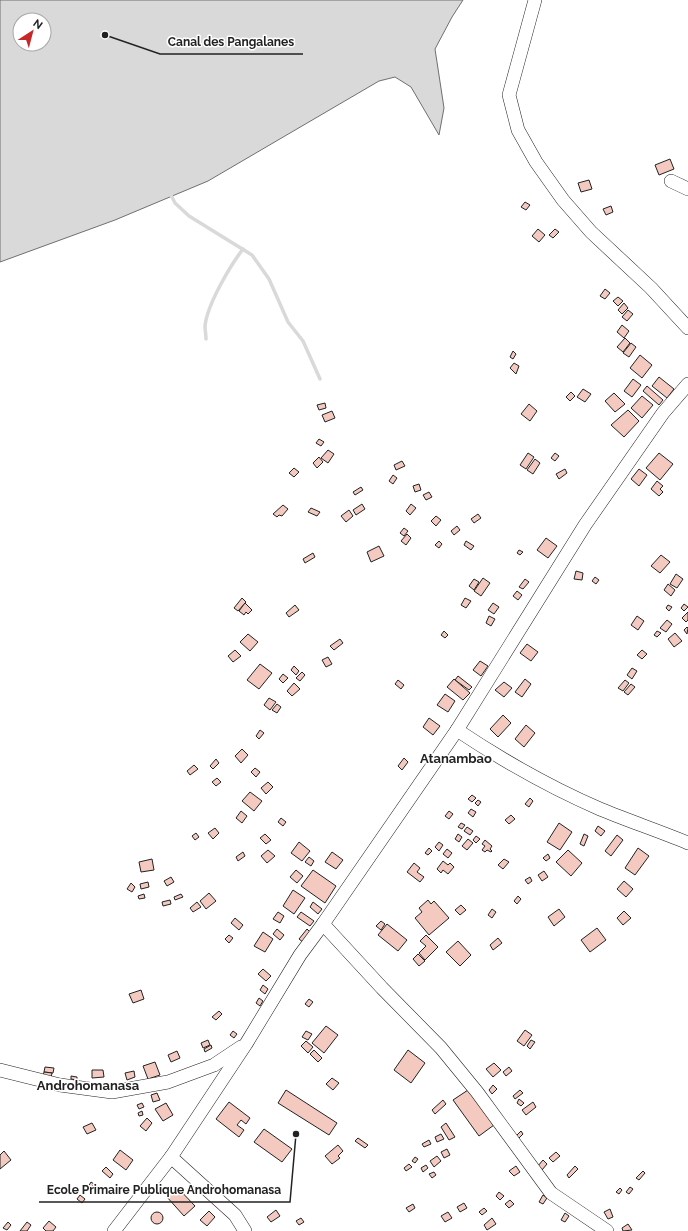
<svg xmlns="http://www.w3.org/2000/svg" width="688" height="1231" font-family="Raleway,sans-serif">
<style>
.water{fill:#d9d9d9;stroke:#6f6f6f;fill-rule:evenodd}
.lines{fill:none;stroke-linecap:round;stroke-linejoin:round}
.stream{stroke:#d9d9d9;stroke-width:3.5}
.building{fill:#f3c9c0;stroke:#222}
.minor-casing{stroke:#222;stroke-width:14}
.minor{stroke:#fff;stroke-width:13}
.labels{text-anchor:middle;stroke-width:3;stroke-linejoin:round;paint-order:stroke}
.quarter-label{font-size:13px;font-weight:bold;fill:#222;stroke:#fff}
.leader{fill:none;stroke:#222;stroke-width:1.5}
.callout-dot{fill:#222;stroke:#fff;stroke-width:1.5}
.callout-label{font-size:12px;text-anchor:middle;font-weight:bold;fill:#222;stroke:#fff;stroke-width:3;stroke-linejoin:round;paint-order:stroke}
</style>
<rect width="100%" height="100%" fill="#fff"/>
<!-- water -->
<path class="water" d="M 0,0 L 463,0 L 452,17 L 435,49 L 444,108 L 439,135 L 411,87 L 395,77 L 379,81 L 208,181 L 115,220 L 0,262 ZM 20,20 L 44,20 L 44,44 L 20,44 Z"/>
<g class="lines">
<!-- stream -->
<g class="stream">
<path d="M 170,193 L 175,203 L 189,216 L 252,255 L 269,279 L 288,322 L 303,341 L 320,379"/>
<path d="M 206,339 C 206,335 205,330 205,326 C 207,305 230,266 243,249"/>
</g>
</g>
<!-- building -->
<g class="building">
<path d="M 670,159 L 674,169 L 659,175 L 655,165 Z"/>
<path d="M 589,180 L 592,189 L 581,192 L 578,183 Z"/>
<path d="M 525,202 L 530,205 L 526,210 L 521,207 Z"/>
<path d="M 611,206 L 613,212 L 606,215 L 603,209 Z"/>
<path d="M 538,229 L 545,235 L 539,242 L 532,236 Z"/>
<path d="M 555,229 L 559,232 L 553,238 L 549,235 Z"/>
<path d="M 605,289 L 610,293 L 605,299 L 600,296 Z"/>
<path d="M 618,297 L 623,301 L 618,306 L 613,301 Z"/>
<path d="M 624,303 L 628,308 L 622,314 L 618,310 Z"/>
<path d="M 628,310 L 633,314 L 627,321 L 622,317 Z"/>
<path d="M 622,325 L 629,331 L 624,338 L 617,332 Z"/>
<path d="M 625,338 L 630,343 L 623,352 L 617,347 Z"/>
<path d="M 631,343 L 636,347 L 629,357 L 623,353 Z"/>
<path d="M 513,351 L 516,354 L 513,359 L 510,357 Z"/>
<path d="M 640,355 L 652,365 L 642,378 L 630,368 Z"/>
<path d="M 514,363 L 519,366 L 516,374 L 510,368 Z"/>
<path d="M 659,377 L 674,389 L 667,398 L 652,386 Z"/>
<path d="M 633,379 L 641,385 L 632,397 L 624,391 Z"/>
<path d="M 647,386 L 663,400 L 659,405 L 643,391 Z"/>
<path d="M 583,389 L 591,394 L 585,402 L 577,397 Z"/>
<path d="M 571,392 L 575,396 L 570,401 L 566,397 Z"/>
<path d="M 614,393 L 625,404 L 615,412 L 605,401 Z"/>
<path d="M 642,396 L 653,405 L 642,418 L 631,408 Z"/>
<path d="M 325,403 L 326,408 L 319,410 L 317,405 Z"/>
<path d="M 529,404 L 537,411 L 530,421 L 521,414 Z"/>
<path d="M 628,410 L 639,421 L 624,437 L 611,425 Z"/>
<path d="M 332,411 L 335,418 L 325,422 L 322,415 Z"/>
<path d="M 319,439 L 324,442 L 321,446 L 316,443 Z"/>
<path d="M 328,450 L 334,454 L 328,463 L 321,458 Z"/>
<path d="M 528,453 L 534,457 L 526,469 L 520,465 Z"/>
<path d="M 555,453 L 559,456 L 555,461 L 551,458 Z"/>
<path d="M 659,453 L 673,464 L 660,480 L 646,468 Z"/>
<path d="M 319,457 L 323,462 L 317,468 L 313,463 Z"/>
<path d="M 535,459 L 540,463 L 533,474 L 527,470 Z"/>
<path d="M 402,461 L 405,466 L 396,470 L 394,465 Z"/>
<path d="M 294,468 L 299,472 L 294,477 L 289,473 Z"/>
<path d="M 565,469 L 567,473 L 559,479 L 556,474 Z"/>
<path d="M 639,469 L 647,475 L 639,486 L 631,479 Z"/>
<path d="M 393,475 L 397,478 L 393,484 L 389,481 Z"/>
<path d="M 657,481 L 663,486 L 660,489 L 663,492 L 659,496 L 651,489 Z"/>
<path d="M 419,484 L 421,490 L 415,492 L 413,486 Z"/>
<path d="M 361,487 L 363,490 L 355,495 L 353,492 Z"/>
<path d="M 429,492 L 432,497 L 426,500 L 423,495 Z"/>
<path d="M 362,504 L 365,509 L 356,515 L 353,510 Z"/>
<path d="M 411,504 L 416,508 L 410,515 L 406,511 Z"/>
<path d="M 283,505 L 288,509 L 282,516 L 279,515 L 277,517 L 273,514 Z"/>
<path d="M 311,508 L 320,512 L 317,516 L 308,512 Z"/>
<path d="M 349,510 L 353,516 L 346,522 L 341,516 Z"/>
<path d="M 478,514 L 481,518 L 474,523 L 471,519 Z"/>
<path d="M 436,516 L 441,520 L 436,526 L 431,521 Z"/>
<path d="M 457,526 L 460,530 L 454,535 L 451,531 Z"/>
<path d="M 404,528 L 408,531 L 404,536 L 400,533 Z"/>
<path d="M 407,534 L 411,538 L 406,545 L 401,541 Z"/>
<path d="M 546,538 L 557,546 L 548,558 L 537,550 Z"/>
<path d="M 439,541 L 442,544 L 439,548 L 435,545 Z"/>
<path d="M 466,541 L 474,546 L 471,550 L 464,545 Z"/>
<path d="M 379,546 L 384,556 L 371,562 L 367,552 Z"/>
<path d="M 519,550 L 523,552 L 520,555 L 517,553 Z"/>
<path d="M 313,553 L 315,557 L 305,563 L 303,559 Z"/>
<path d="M 661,555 L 670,562 L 660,573 L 651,566 Z"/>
<path d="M 576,571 L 583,573 L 582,580 L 574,579 Z"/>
<path d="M 676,574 L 683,579 L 677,588 L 670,584 Z"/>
<path d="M 595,577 L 599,580 L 596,584 L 592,581 Z"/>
<path d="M 483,578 L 490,583 L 481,596 L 474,591 Z"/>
<path d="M 474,579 L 479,582 L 474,590 L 469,586 Z"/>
<path d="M 525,579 L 529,582 L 523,589 L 519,587 Z"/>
<path d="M 668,584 L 675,590 L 671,596 L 664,590 Z"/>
<path d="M 517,591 L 522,595 L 518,600 L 513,596 Z"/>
<path d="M 242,598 L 246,602 L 238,611 L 234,608 Z"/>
<path d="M 465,598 L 471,601 L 466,608 L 461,605 Z"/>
<path d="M 245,603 L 252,610 L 248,614 L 246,612 L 244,615 L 239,611 Z"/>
<path d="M 493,603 L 499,607 L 494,614 L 488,610 Z"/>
<path d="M 684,604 L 688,607 L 684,611 L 681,608 Z"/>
<path d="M 295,605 L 299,610 L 289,617 L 286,613 Z"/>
<path d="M 668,605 L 672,607 L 669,611 L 666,608 Z"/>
<path d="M 688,612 L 688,620 L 686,622 L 682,618 Z"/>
<path d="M 489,616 L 495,619 L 491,626 L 486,623 Z"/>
<path d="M 637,616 L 644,621 L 638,630 L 631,625 Z"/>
<path d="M 667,620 L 672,624 L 666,632 L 660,628 Z"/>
<path d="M 687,627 L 688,628 L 687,634 L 684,630 Z"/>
<path d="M 444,631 L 448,635 L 445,638 L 441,635 Z"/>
<path d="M 657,631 L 661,633 L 657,637 L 654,635 Z"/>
<path d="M 675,633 L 682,641 L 674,647 L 668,639 Z"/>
<path d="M 248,634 L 258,642 L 250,651 L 240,642 Z"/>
<path d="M 340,639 L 343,643 L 334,650 L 330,646 Z"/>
<path d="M 527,644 L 538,652 L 531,661 L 520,653 Z"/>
<path d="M 235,650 L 241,656 L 233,662 L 228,656 Z"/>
<path d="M 642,650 L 647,654 L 642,659 L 637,655 Z"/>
<path d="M 328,657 L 332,664 L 326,667 L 322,660 Z"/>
<path d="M 480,661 L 488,666 L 481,676 L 473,670 Z"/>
<path d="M 260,664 L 272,673 L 259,689 L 247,680 Z"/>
<path d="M 294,666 L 299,671 L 296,675 L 291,670 Z"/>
<path d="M 632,668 L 637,671 L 632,679 L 627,675 Z"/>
<path d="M 302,672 L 305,675 L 300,681 L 296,678 Z"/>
<path d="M 283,674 L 288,678 L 283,683 L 279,679 Z"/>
<path d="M 458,676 L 472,687 L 469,690 L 455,680 Z"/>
<path d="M 454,679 L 470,693 L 463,700 L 447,687 Z"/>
<path d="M 525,679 L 531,684 L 522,697 L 515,692 Z"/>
<path d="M 398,680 L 404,685 L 401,689 L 395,684 Z"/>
<path d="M 625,680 L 629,683 L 623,691 L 618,688 Z"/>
<path d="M 504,682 L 512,688 L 504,697 L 495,690 Z"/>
<path d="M 294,683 L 300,689 L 292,696 L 287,691 Z"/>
<path d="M 631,684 L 635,687 L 628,695 L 624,692 Z"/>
<path d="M 445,694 L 455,701 L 448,712 L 437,705 Z"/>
<path d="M 269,698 L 276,702 L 270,710 L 264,705 Z"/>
<path d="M 277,704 L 281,707 L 277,713 L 272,710 Z"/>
<path d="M 503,715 L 511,723 L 498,737 L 490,729 Z"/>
<path d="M 429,718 L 440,726 L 433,735 L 423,727 Z"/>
<path d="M 526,725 L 535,733 L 524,747 L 515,739 Z"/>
<path d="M 260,730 L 264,733 L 259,739 L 256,736 Z"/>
<path d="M 242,749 L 248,755 L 241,763 L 235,756 Z"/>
<path d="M 404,758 L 408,762 L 402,770 L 398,766 Z"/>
<path d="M 216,759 L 219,763 L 213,769 L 210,766 Z"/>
<path d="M 194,765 L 198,769 L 190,775 L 187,771 Z"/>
<path d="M 255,768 L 260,772 L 256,777 L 251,772 Z"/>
<path d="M 217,778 L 221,782 L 216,786 L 212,782 Z"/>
<path d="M 268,782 L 273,787 L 266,794 L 261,788 Z"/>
<path d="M 250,792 L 262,801 L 254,811 L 242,801 Z"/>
<path d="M 472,795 L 476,798 L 472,802 L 468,799 Z"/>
<path d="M 530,798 L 533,801 L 529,807 L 525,804 Z"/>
<path d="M 478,800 L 481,802 L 478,806 L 475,803 Z"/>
<path d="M 471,809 L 476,812 L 473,817 L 468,813 Z"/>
<path d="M 241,811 L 247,816 L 242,823 L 236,818 Z"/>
<path d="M 449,811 L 453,814 L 449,819 L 445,816 Z"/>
<path d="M 511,815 L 515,819 L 509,824 L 505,820 Z"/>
<path d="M 281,818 L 286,822 L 283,826 L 278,822 Z"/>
<path d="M 461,823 L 465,825 L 462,829 L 458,827 Z"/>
<path d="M 559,823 L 572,832 L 560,850 L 547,842 Z"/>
<path d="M 598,826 L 605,831 L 601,836 L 595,831 Z"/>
<path d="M 467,827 L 473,831 L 470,835 L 464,831 Z"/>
<path d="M 215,828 L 219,833 L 213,839 L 208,833 Z"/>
<path d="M 196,833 L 199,837 L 195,840 L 192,836 Z"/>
<path d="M 265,834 L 271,840 L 266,844 L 260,838 Z"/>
<path d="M 458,834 L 462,837 L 459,842 L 455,839 Z"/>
<path d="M 584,834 L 588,836 L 584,846 L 580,844 Z"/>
<path d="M 617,835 L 623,840 L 611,856 L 605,851 Z"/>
<path d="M 476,836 L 480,839 L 476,843 L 473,840 Z"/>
<path d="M 468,839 L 473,843 L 467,850 L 462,846 Z"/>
<path d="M 485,840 L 492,846 L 490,849 L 492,851 L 491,852 L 487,850 L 485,852 L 482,850 L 485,846 L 482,844 Z"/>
<path d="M 299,842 L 310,851 L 302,861 L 291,853 Z"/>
<path d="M 439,842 L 443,845 L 439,851 L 435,847 Z"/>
<path d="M 429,848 L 432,851 L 428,855 L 425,853 Z"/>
<path d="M 638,848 L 649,856 L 635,875 L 625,868 Z"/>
<path d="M 447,849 L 452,853 L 448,858 L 443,854 Z"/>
<path d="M 268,850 L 275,856 L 267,863 L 261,856 Z"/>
<path d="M 568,850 L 582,863 L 571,876 L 556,862 Z"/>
<path d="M 243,852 L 245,856 L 238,861 L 236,857 Z"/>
<path d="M 332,852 L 343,860 L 336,869 L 325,862 Z"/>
<path d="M 548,854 L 550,858 L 546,861 L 543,858 Z"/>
<path d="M 309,857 L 314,861 L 311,866 L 305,862 Z"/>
<path d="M 152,859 L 154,870 L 141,872 L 139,862 Z"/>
<path d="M 504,859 L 509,862 L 503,869 L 498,865 Z"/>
<path d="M 443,861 L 448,865 L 450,863 L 454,867 L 448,874 L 443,870 L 441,873 L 437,869 Z"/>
<path d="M 414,863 L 420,868 L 417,872 L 424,877 L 420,882 L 407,872 Z"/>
<path d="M 296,870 L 303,876 L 297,883 L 290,877 Z"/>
<path d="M 313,870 L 336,886 L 325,903 L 301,886 Z"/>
<path d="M 544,871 L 548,877 L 542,881 L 538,875 Z"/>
<path d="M 171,877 L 174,882 L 167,886 L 164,881 Z"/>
<path d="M 530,877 L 532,881 L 528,884 L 525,880 Z"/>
<path d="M 624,881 L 633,889 L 626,897 L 617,889 Z"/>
<path d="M 148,882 L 149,887 L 141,889 L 140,884 Z"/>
<path d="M 131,883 L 135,887 L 132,892 L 127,889 Z"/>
<path d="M 293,890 L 305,898 L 294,914 L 283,906 Z"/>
<path d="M 209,893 L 216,901 L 206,909 L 200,901 Z"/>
<path d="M 144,894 L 145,898 L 139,899 L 138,896 Z"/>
<path d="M 181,894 L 183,897 L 175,900 L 174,897 Z"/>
<path d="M 518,896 L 521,899 L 517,904 L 514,901 Z"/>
<path d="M 170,900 L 171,904 L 163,906 L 162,902 Z"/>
<path d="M 428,900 L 431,904 L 434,901 L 449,918 L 429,935 L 415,918 L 422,912 L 419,908 Z"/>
<path d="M 197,902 L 201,907 L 193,912 L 190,908 Z"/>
<path d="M 313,902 L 322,909 L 318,914 L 310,907 Z"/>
<path d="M 461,905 L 466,910 L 460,915 L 455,910 Z"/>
<path d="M 492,909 L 496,912 L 492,918 L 488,915 Z"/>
<path d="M 559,909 L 565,917 L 554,926 L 548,917 Z"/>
<path d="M 624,911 L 631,918 L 623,925 L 617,918 Z"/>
<path d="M 278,912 L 284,916 L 280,923 L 273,919 Z"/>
<path d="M 301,912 L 314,921 L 310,926 L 297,917 Z"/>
<path d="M 235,918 L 243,925 L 239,930 L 231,923 Z"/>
<path d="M 381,921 L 385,924 L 381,930 L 376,926 Z"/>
<path d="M 387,924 L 407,940 L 398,951 L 378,935 Z"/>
<path d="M 597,928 L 606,940 L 590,952 L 581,940 Z"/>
<path d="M 277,929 L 284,935 L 280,940 L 273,934 Z"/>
<path d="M 307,929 L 311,933 L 304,943 L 299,939 Z"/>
<path d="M 263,932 L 273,939 L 265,952 L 254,946 Z"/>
<path d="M 229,935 L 233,938 L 229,943 L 225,939 Z"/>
<path d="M 426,935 L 438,947 L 425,960 L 419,953 L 426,946 L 420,941 Z"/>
<path d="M 498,938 L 502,943 L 493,950 L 490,945 Z"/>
<path d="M 458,941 L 471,955 L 460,966 L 446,952 Z"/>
<path d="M 418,954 L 425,961 L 419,966 L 413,959 Z"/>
<path d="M 263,969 L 271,976 L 266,981 L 258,974 Z"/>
<path d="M 263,985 L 268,989 L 265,994 L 260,990 Z"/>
<path d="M 141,990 L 144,999 L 133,1003 L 129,994 Z"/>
<path d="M 259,998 L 263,1001 L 260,1006 L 256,1003 Z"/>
<path d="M 309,999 L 313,1002 L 309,1007 L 305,1004 Z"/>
<path d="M 219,1011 L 222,1014 L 216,1020 L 212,1017 Z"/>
<path d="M 326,1026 L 338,1035 L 324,1053 L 312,1043 Z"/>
<path d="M 525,1030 L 532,1035 L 524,1046 L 517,1041 Z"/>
<path d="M 233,1031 L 237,1034 L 234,1038 L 230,1035 Z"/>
<path d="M 306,1031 L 312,1034 L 308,1040 L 302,1037 Z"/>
<path d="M 208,1040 L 210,1045 L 203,1048 L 201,1043 Z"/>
<path d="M 531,1040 L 535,1042 L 530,1049 L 527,1046 Z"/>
<path d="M 306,1041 L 313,1047 L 308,1053 L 301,1046 Z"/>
<path d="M 211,1045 L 212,1048 L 205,1052 L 204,1049 Z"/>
<path d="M 314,1050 L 322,1058 L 318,1062 L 310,1054 Z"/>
<path d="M 408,1050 L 425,1063 L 411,1083 L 394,1070 Z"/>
<path d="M 177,1051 L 180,1058 L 171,1062 L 168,1055 Z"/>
<path d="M 155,1062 L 160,1075 L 148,1079 L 143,1066 Z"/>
<path d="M 494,1063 L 501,1070 L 493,1077 L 486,1069 Z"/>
<path d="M 45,1067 L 54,1068 L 53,1073 L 44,1072 Z"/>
<path d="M 509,1067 L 512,1071 L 506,1076 L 503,1072 Z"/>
<path d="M 92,1070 L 103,1070 L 104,1077 L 92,1078 Z"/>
<path d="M 134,1071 L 135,1077 L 127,1080 L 125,1073 Z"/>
<path d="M 44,1072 L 52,1073 L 51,1078 L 43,1076 Z"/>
<path d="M 71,1076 L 77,1077 L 77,1080 L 71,1079 Z"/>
<path d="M 332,1078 L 339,1083 L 333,1090 L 326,1084 Z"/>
<path d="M 493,1085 L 497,1089 L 492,1094 L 489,1090 Z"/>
<path d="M 286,1090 L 337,1123 L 329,1135 L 278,1103 Z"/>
<path d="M 468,1090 L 494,1125 L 479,1136 L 453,1100 Z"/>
<path d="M 520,1090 L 523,1093 L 515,1099 L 513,1096 Z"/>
<path d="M 157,1093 L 160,1100 L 153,1102 L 151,1095 Z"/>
<path d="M 519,1099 L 524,1103 L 521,1106 L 517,1103 Z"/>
<path d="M 443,1100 L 446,1104 L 435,1114 L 432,1110 Z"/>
<path d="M 229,1102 L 250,1118 L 246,1124 L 241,1120 L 237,1125 L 244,1130 L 239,1137 L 216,1119 Z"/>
<path d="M 533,1102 L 536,1107 L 526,1115 L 522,1110 Z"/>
<path d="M 142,1103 L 144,1107 L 139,1109 L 137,1105 Z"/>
<path d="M 166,1103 L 173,1115 L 163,1121 L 155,1109 Z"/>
<path d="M 142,1111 L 143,1115 L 139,1116 L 138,1113 Z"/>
<path d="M 147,1118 L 152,1123 L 146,1131 L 140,1126 Z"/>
<path d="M 92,1123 L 96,1130 L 87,1134 L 83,1127 Z"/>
<path d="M 446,1123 L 455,1137 L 449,1140 L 441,1127 Z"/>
<path d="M 264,1129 L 292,1149 L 282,1162 L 254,1142 Z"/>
<path d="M 521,1131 L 523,1134 L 518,1139 L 516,1136 Z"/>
<path d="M 441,1134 L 444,1139 L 437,1142 L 435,1137 Z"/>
<path d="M 358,1138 L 368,1145 L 365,1148 L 355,1141 Z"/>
<path d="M 429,1140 L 431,1144 L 424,1147 L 422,1144 Z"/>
<path d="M 338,1145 L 343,1151 L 338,1156 L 340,1158 L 332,1164 L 325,1156 Z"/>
<path d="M 447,1149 L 450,1155 L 444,1158 L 441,1152 Z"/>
<path d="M 120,1150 L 133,1160 L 126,1170 L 113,1160 Z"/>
<path d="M 4,1151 L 11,1160 L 0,1169 L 0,1155 Z"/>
<path d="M 556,1152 L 560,1156 L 553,1162 L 549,1158 Z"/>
<path d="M 437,1156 L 441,1161 L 434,1167 L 430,1161 Z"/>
<path d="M 415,1157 L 418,1159 L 415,1163 L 412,1161 Z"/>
<path d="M 543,1160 L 547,1164 L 542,1170 L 537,1167 Z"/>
<path d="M 409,1164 L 412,1167 L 406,1171 L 404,1168 Z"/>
<path d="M 426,1165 L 428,1168 L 423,1172 L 421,1168 Z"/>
<path d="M 516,1166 L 520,1172 L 514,1176 L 509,1171 Z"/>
<path d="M 575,1166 L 578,1169 L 569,1178 L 567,1175 Z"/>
<path d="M 106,1167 L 113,1174 L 110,1178 L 102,1171 Z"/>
<path d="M 643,1171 L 645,1173 L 639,1180 L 636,1178 Z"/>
<path d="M 434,1172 L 436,1175 L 432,1178 L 429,1174 Z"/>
<path d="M 91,1182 L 94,1184 L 90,1189 L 88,1187 Z"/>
<path d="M 176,1186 L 195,1206 L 184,1216 L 166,1196 Z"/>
<path d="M 630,1187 L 633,1189 L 629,1194 L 626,1192 Z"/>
<path d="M 620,1188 L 622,1190 L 619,1194 L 616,1192 Z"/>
<path d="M 499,1192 L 504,1196 L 500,1200 L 496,1196 Z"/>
<path d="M 80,1195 L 85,1199 L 82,1203 L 77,1199 Z"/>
<path d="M 543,1195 L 547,1198 L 543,1204 L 539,1202 Z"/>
<path d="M 510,1200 L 514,1204 L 509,1208 L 505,1204 Z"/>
<path d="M 464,1203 L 467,1208 L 460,1212 L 457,1207 Z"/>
<path d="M 413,1204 L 415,1208 L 409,1212 L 406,1208 Z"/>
<path d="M 484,1208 L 487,1211 L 482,1215 L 479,1212 Z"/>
<path d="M 610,1209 L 613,1217 L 608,1219 L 604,1212 Z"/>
<path d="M 276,1210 L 280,1216 L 271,1222 L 267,1217 Z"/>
<path d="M 209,1211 L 215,1217 L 207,1226 L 200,1220 Z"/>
<circle cx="157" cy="1218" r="6"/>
<path d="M 448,1212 L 452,1218 L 445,1222 L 441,1216 Z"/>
<path d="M 565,1213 L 569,1216 L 565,1222 L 561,1220 Z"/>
<path d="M 301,1218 L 304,1222 L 299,1225 L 296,1221 Z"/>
<path d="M 492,1218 L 496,1224 L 487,1230 L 484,1225 Z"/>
<path d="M 49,1221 L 56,1227 L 53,1231 L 46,1231 L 43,1228 Z"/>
<path d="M 8,1222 L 11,1225 L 7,1230 L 3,1228 Z"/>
<path d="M 27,1222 L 31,1225 L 27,1231 L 20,1231 Z"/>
<path d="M 628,1224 L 632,1230 L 623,1231 L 622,1228 Z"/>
</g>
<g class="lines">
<!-- minor casing -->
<g class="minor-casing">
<g id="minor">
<path d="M 535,0 L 509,95 L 518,130 L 536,162 L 563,200 L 591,232 L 651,288 L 688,328"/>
<path d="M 671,181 L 688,189"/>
<path d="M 457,730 C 502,760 549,787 600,809 C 629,821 659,831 688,843"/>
<path d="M 323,924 L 382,988 L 441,1048 L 477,1092 L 551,1193 L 607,1231"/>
<path d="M 0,1070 L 60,1085 L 112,1092 L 168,1082 L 214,1065 L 241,1047"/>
<path d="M 171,1157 L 235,1215 L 245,1231"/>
<path d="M 114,1231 L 171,1157 L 246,1044 L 300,955 L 323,924 L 457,730 L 585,525 L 663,413 L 688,384"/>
</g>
</g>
<!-- minor -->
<use href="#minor" class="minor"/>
</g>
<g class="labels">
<!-- quarter labels -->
<g class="quarter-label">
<text x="456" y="763">Atanambao</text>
<text x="88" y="1090">Androhomanasa</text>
</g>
</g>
<!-- callouts -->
<path class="leader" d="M105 35L160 54H303M296 1134L290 1202H39"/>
<g class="callout-dot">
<circle cx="105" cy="35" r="4"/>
<circle cx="296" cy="1134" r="4"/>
</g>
<g class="callout-label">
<text x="231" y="46">Canal des Pangalanes</text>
<text x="164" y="1194">Ecole Primaire Publique Androhomanasa</text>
</g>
<!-- north arrow -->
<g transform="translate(32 32) rotate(36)"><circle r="19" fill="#ffffff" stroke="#a7a7a7"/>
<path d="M0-3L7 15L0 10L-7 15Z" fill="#c62828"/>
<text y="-6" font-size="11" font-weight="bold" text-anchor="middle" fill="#222222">N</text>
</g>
</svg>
